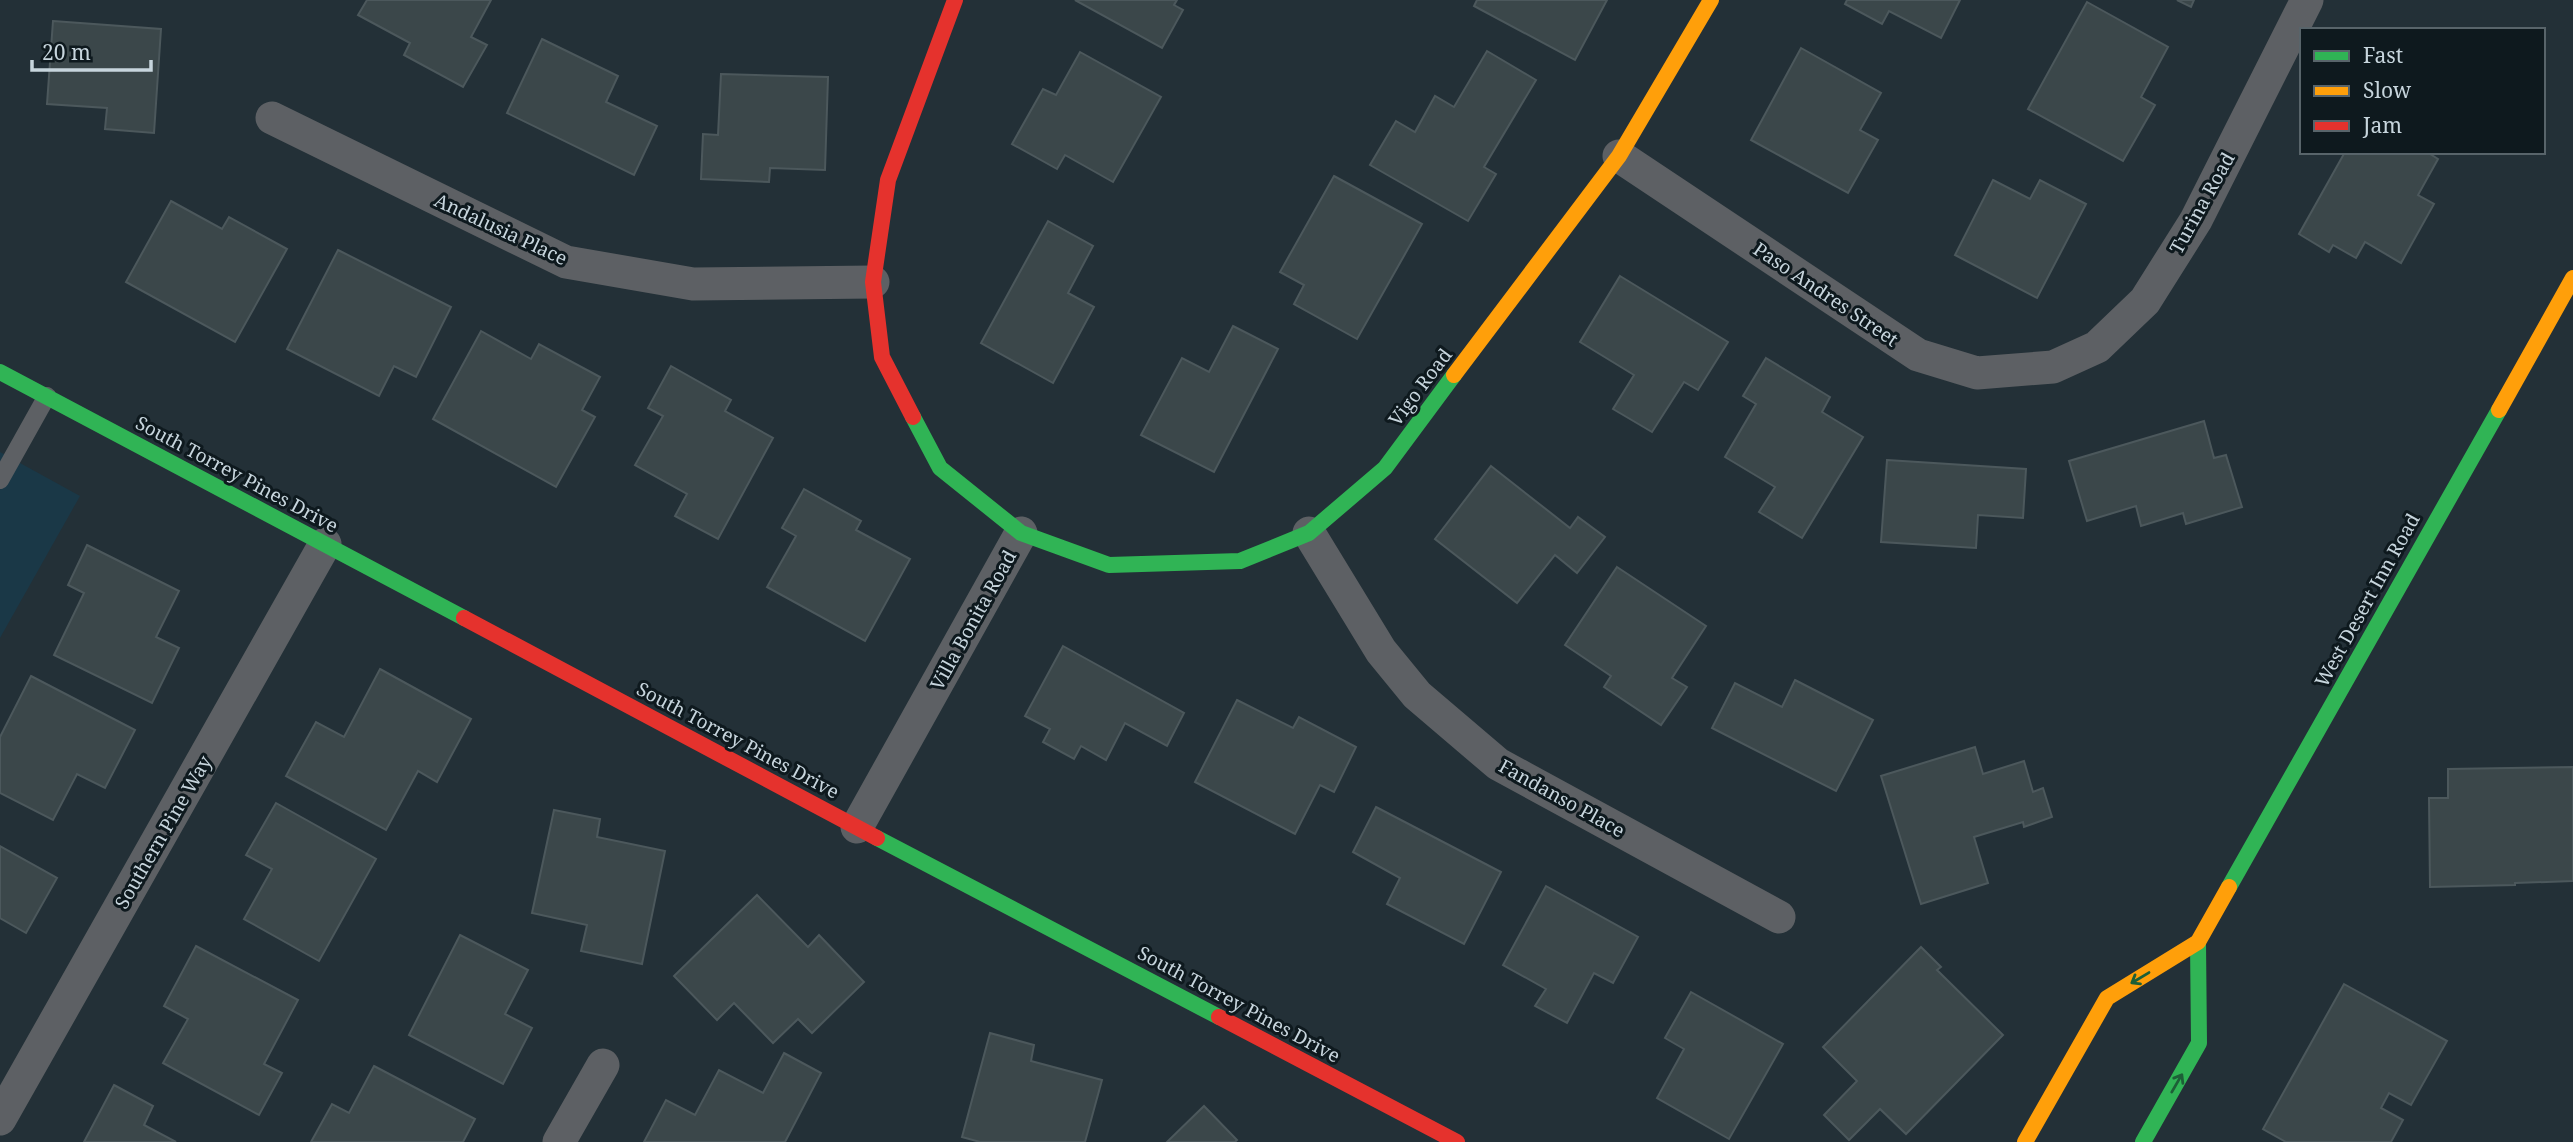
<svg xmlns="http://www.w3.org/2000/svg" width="2573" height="1142" font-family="'Noto Serif',serif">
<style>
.built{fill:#1a3847}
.building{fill:#3b474a;stroke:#4c585c;stroke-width:2}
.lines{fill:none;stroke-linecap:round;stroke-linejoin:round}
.lane{stroke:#5d6064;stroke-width:18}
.street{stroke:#5d6064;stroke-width:33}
.fast{stroke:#30b455;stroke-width:16}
.slow{stroke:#ff9f0a;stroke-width:16}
.jam{stroke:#e5322d;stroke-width:16}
.oneway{stroke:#1d5f37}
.labels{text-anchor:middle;stroke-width:6;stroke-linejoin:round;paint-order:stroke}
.street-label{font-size:19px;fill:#c7d5dd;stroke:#0e191e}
</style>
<rect width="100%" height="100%" fill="#233037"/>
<!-- built -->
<path class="built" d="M 0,452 L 80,496 L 0,638 Z"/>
<!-- building -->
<g class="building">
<path d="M 367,0 L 491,0 L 471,37 L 487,45 L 463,87 L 404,55 L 410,43 L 358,15 Z"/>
<path d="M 1075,0 L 1177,0 L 1174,5 L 1183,10 L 1162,48 Z"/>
<path d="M 1477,0 L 1607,0 L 1575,60 L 1474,6 Z"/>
<path d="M 1847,0 L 1960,0 L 1941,38 L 1889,11 L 1882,24 L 1845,4 Z"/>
<path d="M 2177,0 L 2194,0 L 2191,7 Z"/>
<path d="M 2087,2 L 2168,47 L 2141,97 L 2155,105 L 2123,161 L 2028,109 Z"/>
<path d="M 53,21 L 161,29 L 154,133 L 105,129 L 107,108 L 47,104 Z"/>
<path d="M 542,39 L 618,76 L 606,102 L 657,126 L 634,175 L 507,113 Z"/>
<path d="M 1801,48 L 1881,93 L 1860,130 L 1878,140 L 1848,193 L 1751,140 Z"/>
<path d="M 1487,51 L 1536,80 L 1484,167 L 1496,174 L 1468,221 L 1370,165 L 1396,121 L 1415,132 L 1435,96 L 1454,107 Z"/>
<path d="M 1080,52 L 1161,97 L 1113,182 L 1065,155 L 1057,169 L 1012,144 L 1043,89 L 1056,95 Z"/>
<path d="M 721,74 L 828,77 L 825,170 L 770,168 L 769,182 L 701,179 L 703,134 L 718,135 Z"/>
<path d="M 2345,152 L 2427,152 L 2438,159 L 2418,195 L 2434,204 L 2401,263 L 2365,242 L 2356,258 L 2333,245 L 2329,252 L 2299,234 Z"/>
<path d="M 1334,176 L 1422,224 L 1357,339 L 1294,304 L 1304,285 L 1280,272 Z"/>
<path d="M 1993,180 L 2030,199 L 2040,180 L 2086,204 L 2037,298 L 1955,255 Z"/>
<path d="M 171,201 L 222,229 L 229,217 L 287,249 L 235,342 L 126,282 Z"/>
<path d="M 1048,221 L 1093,246 L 1068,293 L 1094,307 L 1053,383 L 981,343 Z"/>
<path d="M 338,250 L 451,307 L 416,377 L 394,366 L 379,396 L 287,349 Z"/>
<path d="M 1620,276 L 1728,342 L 1698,390 L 1684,382 L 1652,432 L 1613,409 L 1634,375 L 1580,342 Z"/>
<path d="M 1233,326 L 1278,349 L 1214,472 L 1141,435 L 1182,358 L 1209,372 Z"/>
<path d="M 481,331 L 531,359 L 539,344 L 600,377 L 582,410 L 595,417 L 556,487 L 433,419 Z"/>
<path d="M 1766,358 L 1830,397 L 1822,412 L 1863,437 L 1802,538 L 1759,512 L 1775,487 L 1725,457 L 1756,404 L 1743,396 Z"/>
<path d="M 671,366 L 731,400 L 725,411 L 773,438 L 718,539 L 675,516 L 687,494 L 635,465 L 663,416 L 648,408 Z"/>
<path d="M 2204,421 L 2214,458 L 2226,455 L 2242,507 L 2186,524 L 2183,513 L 2141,526 L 2136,506 L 2087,521 L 2069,461 Z"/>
<path d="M 1887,460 L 2026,469 L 2023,518 L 1978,515 L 1976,548 L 1881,542 Z"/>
<path d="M 1491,466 L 1570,528 L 1578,517 L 1605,537 L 1577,573 L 1555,555 L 1517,603 L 1435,539 Z"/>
<path d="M 804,489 L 861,521 L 856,530 L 910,559 L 865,641 L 767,587 L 796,536 L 782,528 Z"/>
<path d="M 87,545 L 179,591 L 156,637 L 179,648 L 152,703 L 54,655 L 84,593 L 68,585 Z"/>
<path d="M 1617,567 L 1706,626 L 1672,678 L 1687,687 L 1661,725 L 1604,687 L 1611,676 L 1565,645 Z"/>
<path d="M 1063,646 L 1184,713 L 1167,746 L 1125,723 L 1106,760 L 1081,746 L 1074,759 L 1043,742 L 1050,729 L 1025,716 Z"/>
<path d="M 380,669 L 471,719 L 437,782 L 418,771 L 386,830 L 286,776 L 316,722 L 344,737 Z"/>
<path d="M 31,676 L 135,730 L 105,788 L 77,774 L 53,820 L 0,793 L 0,737 Z"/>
<path d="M 1795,680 L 1873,720 L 1836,791 L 1712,728 L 1735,683 L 1782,707 Z"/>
<path d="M 1237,700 L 1293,728 L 1299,717 L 1356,747 L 1334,792 L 1320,785 L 1295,834 L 1195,782 Z"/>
<path d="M 1975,747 L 1983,774 L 2024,761 L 2033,792 L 2043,788 L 2052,817 L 2024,827 L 2023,822 L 1974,837 L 1988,883 L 1921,904 L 1881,776 Z"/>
<path d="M 2573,767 L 2573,881 L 2515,883 L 2515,885 L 2430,887 L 2429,798 L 2448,798 L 2448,769 Z"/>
<path d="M 276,803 L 376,859 L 319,961 L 244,919 L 272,869 L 246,855 Z"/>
<path d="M 1376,807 L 1501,872 L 1464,944 L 1387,904 L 1400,878 L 1353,852 Z"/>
<path d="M 554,810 L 600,819 L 597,837 L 665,851 L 642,964 L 581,951 L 587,925 L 532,913 Z"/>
<path d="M 0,846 L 57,878 L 26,933 L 0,918 Z"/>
<path d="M 1546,886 L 1638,937 L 1613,983 L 1594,973 L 1567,1023 L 1535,1006 L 1546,989 L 1503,965 Z"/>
<path d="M 757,895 L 808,947 L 819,935 L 864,982 L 812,1033 L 798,1019 L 773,1043 L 734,1003 L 717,1020 L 674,976 Z"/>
<path d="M 460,935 L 528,970 L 505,1014 L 532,1028 L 503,1084 L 409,1035 Z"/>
<path d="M 196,946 L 298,1000 L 264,1064 L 282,1073 L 259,1115 L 163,1063 L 188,1019 L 164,1006 Z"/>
<path d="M 1921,947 L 1941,967 L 1937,970 L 2003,1035 L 1906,1134 L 1880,1109 L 1849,1140 L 1824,1115 L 1857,1081 L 1823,1047 Z"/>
<path d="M 2344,984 L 2447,1041 L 2411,1105 L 2389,1093 L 2381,1108 L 2403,1120 L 2391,1142 L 2286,1142 L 2263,1129 Z"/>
<path d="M 1691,992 L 1783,1044 L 1729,1139 L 1657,1098 L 1684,1049 L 1665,1038 Z"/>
<path d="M 990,1033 L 1034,1045 L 1031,1061 L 1102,1080 L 1085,1142 L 980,1142 L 962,1137 Z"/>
<path d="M 784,1053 L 821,1073 L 785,1142 L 644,1142 L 666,1100 L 695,1115 L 719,1070 L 763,1093 Z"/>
<path d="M 374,1066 L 475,1119 L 463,1142 L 311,1142 L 332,1104 L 349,1113 Z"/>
<path d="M 114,1085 L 153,1106 L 144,1125 L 176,1142 L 84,1142 Z"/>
<path d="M 1204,1106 L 1237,1140 L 1235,1142 L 1167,1142 Z"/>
</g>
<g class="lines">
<!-- lane -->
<path class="lane" d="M 0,480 L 47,396"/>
<!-- street -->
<g class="street">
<path d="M 272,118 L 566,262 L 693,284 L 873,282"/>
<path d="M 1619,156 L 1918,355 L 1977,373 L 2053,367 L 2097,347 L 2145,301 L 2196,220 L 2307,0"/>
<path d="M 1309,533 L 1381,651 L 1417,695 L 1498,764 L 1779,917"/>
<path d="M 857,827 L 1021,533"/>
<path d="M 0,1119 L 325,544"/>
<path d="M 559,1142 L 603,1065"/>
</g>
<!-- fast -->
<g class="fast">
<path d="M 0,372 L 464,618"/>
<path d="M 913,417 L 940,468 L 1021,533 L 1109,565 L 1240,561 L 1309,533 L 1385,468 L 1454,375"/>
<path d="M 877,838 L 1219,1017"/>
<path d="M 2229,887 L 2499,410"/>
<path d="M 2143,1142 L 2199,1043 L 2198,942"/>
</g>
<!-- slow -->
<g class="slow">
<path d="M 1454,375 L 1619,156 L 1711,0"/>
<path d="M 2499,410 L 2573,278"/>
<path d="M 2025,1142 L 2107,998 L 2198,942 L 2229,887"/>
</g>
<!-- jam -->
<g class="jam">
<path d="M 913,417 L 882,357 L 873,282 L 888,180 L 955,0"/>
<path d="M 464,618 L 877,838"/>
<path d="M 1219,1017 L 1457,1142"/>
</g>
</g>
<!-- one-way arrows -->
<defs><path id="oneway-shaft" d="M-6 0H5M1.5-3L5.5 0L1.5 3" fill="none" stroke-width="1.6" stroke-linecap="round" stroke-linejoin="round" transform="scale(1.75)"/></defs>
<g class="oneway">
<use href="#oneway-shaft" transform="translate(2140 978) rotate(149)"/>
<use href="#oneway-shaft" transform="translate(2177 1083) rotate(-60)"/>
</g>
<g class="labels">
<!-- street labels -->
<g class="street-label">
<text transform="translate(2202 203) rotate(-61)" y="7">Turina Road</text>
<text transform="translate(501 229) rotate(25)" y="7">Andalusia Place</text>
<text transform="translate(1826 294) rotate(34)" y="7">Paso Andres Street</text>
<text transform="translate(1420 387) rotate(-53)" y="7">Vigo Road</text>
<text transform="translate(237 474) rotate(28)" y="7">South Torrey Pines Drive</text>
<text transform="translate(2367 600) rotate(-61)" y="7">West Desert Inn Road</text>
<text transform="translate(973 620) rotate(-61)" y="7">Villa Bonita Road</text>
<text transform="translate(738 740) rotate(28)" y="7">South Torrey Pines Drive</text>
<text transform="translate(1562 798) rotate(29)" y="7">Fandanso Place</text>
<text transform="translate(163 832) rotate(-60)" y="7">Southern Pine Way</text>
<text transform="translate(1239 1004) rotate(28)" y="7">South Torrey Pines Drive</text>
</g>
</g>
<!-- legend -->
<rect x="2300" y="28" width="245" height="126" fill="#0e191e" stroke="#58646a" stroke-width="2"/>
<rect x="2314" y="51" width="35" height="10" fill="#30b455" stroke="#58646a" stroke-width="2"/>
<text x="2363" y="63" font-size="21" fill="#c7d5dd">Fast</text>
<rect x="2314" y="86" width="35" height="10" fill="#ff9f0a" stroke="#58646a" stroke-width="2"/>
<text x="2363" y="98" font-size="21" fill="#c7d5dd">Slow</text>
<rect x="2314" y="121" width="35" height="10" fill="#e5322d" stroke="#58646a" stroke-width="2"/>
<text x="2363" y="133" font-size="21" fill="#c7d5dd">Jam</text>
<!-- scale -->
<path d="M32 60v10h119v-10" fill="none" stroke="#c7d5dd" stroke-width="3.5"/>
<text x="42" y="60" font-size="21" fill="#c7d5dd" stroke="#0e191e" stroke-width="5" paint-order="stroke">20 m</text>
</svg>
